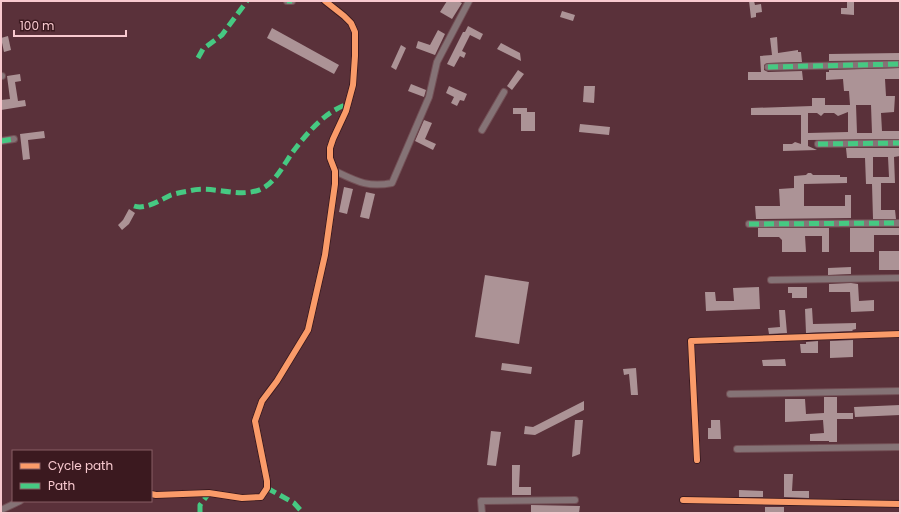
<svg xmlns="http://www.w3.org/2000/svg" width="901" height="514" font-family="Poppins,sans-serif">
<style>
.building{fill:#ac9396;fill-rule:evenodd}
.lines{fill:none;stroke-linecap:round;stroke-linejoin:round}
.street-casing{stroke:#735056;stroke-width:8}
.street{stroke:#857376;stroke-width:6}
.quiet{stroke:#46c982;stroke-width:5;stroke-dasharray:10 5;stroke-linecap:butt}
.cycleway-casing{stroke:#3b191f;stroke-width:8}
.cycleway{stroke:#fa9b69;stroke-width:6}
</style>
<rect width="100%" height="100%" fill="#5a313a"/>
<!-- building -->
<g class="building">
<path d="M 447,1 L 458,1 L 462,3 L 452,19 L 440,12 Z"/>
<path d="M 749,1 L 754,1 L 755,5 L 761,4 L 762,12 L 756,13 L 756,17 L 751,18 Z"/>
<path d="M 847,1 L 854,1 L 854,15 L 841,14 L 841,8 L 847,8 Z"/>
<path d="M 562,11 L 575,15 L 573,21 L 560,17 Z"/>
<path d="M 468,26 L 483,34 L 480,40 L 470,35 L 462,51 L 466,53 L 464,58 L 460,56 L 454,67 L 447,64 L 463,32 L 465,32 Z"/>
<path d="M 272,28 L 339,65 L 334,74 L 267,38 Z"/>
<path d="M 438,30 L 445,34 L 435,55 L 416,48 L 418,41 L 430,45 Z"/>
<path d="M 8,36 L 11,50 L 4,52 L 1,38 Z"/>
<path d="M 777,37 L 778,53 L 798,50 L 798,52 L 801,52 L 802,62 L 768,63 L 764,65 L 764,70 L 768,72 L 802,71 L 803,80 L 748,80 L 748,72 L 761,72 L 760,56 L 772,55 L 770,38 Z"/>
<path d="M 501,43 L 520,53 L 521,61 L 497,49 Z"/>
<path d="M 401,45 L 406,48 L 396,70 L 391,67 Z"/>
<path d="M 900,53 L 900,60 L 829,61 L 829,54 Z"/>
<path d="M 900,68 L 900,79 L 885,79 L 886,96 L 895,96 L 894,112 L 881,113 L 882,131 L 900,131 L 900,139 L 808,140 L 808,146 L 817,150 L 783,151 L 783,144 L 792,144 L 795,142 L 801,144 L 801,115 L 751,115 L 751,108 L 812,106 L 812,98 L 825,98 L 825,105 L 850,105 L 849,91 L 844,91 L 843,79 L 826,80 L 826,72 L 829,72 L 829,70 ZM 856,105 L 871,105 L 872,133 L 857,133 ZM 848,112 L 848,132 L 808,133 L 808,113 L 817,113 L 821,116 L 824,113 L 834,113 L 838,116 Z"/>
<path d="M 518,70 L 524,74 L 512,90 L 507,86 Z"/>
<path d="M 20,74 L 21,81 L 15,82 L 18,101 L 25,100 L 26,106 L 1,110 L 1,100 L 10,99 L 7,76 Z"/>
<path d="M 411,84 L 426,90 L 424,97 L 408,91 Z"/>
<path d="M 449,86 L 467,94 L 464,101 L 460,100 L 457,106 L 451,103 L 454,97 L 446,93 Z"/>
<path d="M 584,86 L 595,86 L 594,103 L 583,102 Z"/>
<path d="M 513,108 L 527,108 L 527,112 L 535,112 L 535,131 L 521,131 L 521,114 L 513,114 Z"/>
<path d="M 424,120 L 432,123 L 425,139 L 436,144 L 433,150 L 415,141 Z"/>
<path d="M 580,124 L 610,127 L 609,135 L 579,132 Z"/>
<path d="M 44,131 L 45,138 L 28,140 L 30,159 L 23,160 L 20,134 Z"/>
<path d="M 846,148 L 900,148 L 900,156 L 894,157 L 895,183 L 881,183 L 881,210 L 895,210 L 896,219 L 873,219 L 872,184 L 866,184 L 865,158 L 847,158 ZM 873,157 L 888,157 L 889,177 L 873,177 Z"/>
<path d="M 808,173 L 811,173 L 813,175 L 840,175 L 840,177 L 847,177 L 847,183 L 804,184 L 804,206 L 845,206 L 845,195 L 851,195 L 851,218 L 756,219 L 755,206 L 780,206 L 779,189 L 794,188 L 794,176 L 806,175 Z"/>
<path d="M 344,187 L 353,189 L 347,214 L 339,212 Z"/>
<path d="M 366,192 L 375,194 L 369,219 L 360,217 Z"/>
<path d="M 129,209 L 135,213 L 129,224 L 122,230 L 118,225 L 123,220 Z"/>
<path d="M 758,228 L 829,228 L 829,252 L 822,252 L 822,236 L 805,236 L 806,252 L 782,252 L 782,240 L 779,237 L 758,237 Z"/>
<path d="M 850,228 L 900,228 L 900,235 L 874,235 L 874,252 L 850,252 Z"/>
<rect x="879" y="251" width="21" height="19"/>
<path d="M 851,267 L 851,274 L 828,275 L 828,268 Z"/>
<path d="M 485,275 L 529,282 L 519,344 L 475,337 Z"/>
<path d="M 851,283 L 858,284 L 859,301 L 874,300 L 874,311 L 851,312 L 850,292 L 829,292 L 829,284 Z"/>
<path d="M 759,287 L 760,309 L 706,311 L 705,292 L 715,292 L 716,301 L 734,301 L 733,288 Z"/>
<path d="M 788,287 L 807,287 L 807,298 L 792,298 L 792,293 L 788,293 Z"/>
<path d="M 812,308 L 813,324 L 856,323 L 856,329 L 852,330 L 853,331 L 806,333 L 805,309 Z"/>
<path d="M 779,310 L 785,310 L 787,333 L 769,334 L 768,328 L 780,327 Z"/>
<path d="M 853,340 L 853,357 L 830,358 L 830,341 Z"/>
<path d="M 818,341 L 818,353 L 801,353 L 800,344 L 806,344 L 806,342 Z"/>
<path d="M 785,359 L 786,366 L 763,366 L 762,360 Z"/>
<path d="M 502,363 L 532,367 L 531,374 L 501,370 Z"/>
<path d="M 636,368 L 638,395 L 631,395 L 629,374 L 624,375 L 623,369 Z"/>
<path d="M 824,397 L 837,397 L 837,413 L 853,413 L 853,419 L 837,419 L 837,442 L 829,442 L 829,441 L 810,441 L 810,434 L 824,433 L 823,420 L 785,422 L 785,399 L 805,399 L 806,414 L 824,413 Z"/>
<path d="M 584,401 L 584,410 L 535,435 L 524,434 L 525,426 L 533,427 Z"/>
<path d="M 900,405 L 900,415 L 855,417 L 854,407 Z"/>
<path d="M 575,420 L 583,420 L 580,454 L 572,457 Z"/>
<path d="M 711,420 L 720,420 L 721,439 L 708,439 L 708,428 L 711,428 Z"/>
<path d="M 491,431 L 501,432 L 496,466 L 487,465 Z"/>
<path d="M 512,465 L 520,465 L 519,487 L 531,487 L 531,495 L 512,495 Z"/>
<path d="M 784,474 L 793,474 L 792,491 L 809,491 L 809,498 L 784,497 Z"/>
<path d="M 739,490 L 763,491 L 763,497 L 739,497 Z"/>
<path d="M 531,505 L 580,506 L 579,513 L 531,512 Z"/>
<rect x="765" y="507" width="19" height="6"/>
</g>
<g class="lines">
<!-- street casing -->
<g class="street-casing">
<g id="street">
<path d="M 287,1 L 292,1"/>
<path d="M 768,67 L 900,64"/>
<path d="M 1,76 L 2,76"/>
<path d="M 482,130 L 504,92"/>
<path d="M 1,141 L 14,139"/>
<path d="M 818,144 L 900,143"/>
<path d="M 335,171 C 356,181 368,188 392,183 L 429,97 L 437,62 L 469,1"/>
<path d="M 749,224 L 900,223"/>
<path d="M 771,280 L 900,278"/>
<path d="M 730,394 L 900,391"/>
<path d="M 737,449 L 900,447"/>
<path d="M 697,460 L 691,341 L 900,334"/>
<path d="M 151,494 L 156,495 L 209,493 L 242,498 L 261,497 L 267,488 L 267,481 L 255,421 L 262,401 L 277,381 L 308,330 L 325,255 L 335,184 L 335,171 L 330,158 L 330,148 L 333,139 L 346,111 L 353,85 L 355,56 L 355,32 L 351,23 L 344,16 L 325,1"/>
<path d="M 683,500 L 900,504"/>
<path d="M 1,510 L 20,501"/>
<path d="M 482,513 L 481,501 L 575,500"/>
</g>
</g>
<!-- street -->
<use href="#street" class="street"/>
<!-- quiet -->
<g class="quiet">
<path d="M 287,1 L 292,1"/>
<path d="M 198,58 L 203,49 L 222,35 L 247,1"/>
<path d="M 768,67 L 900,64"/>
<path d="M 1,76 L 2,76"/>
<path d="M 1,141 L 14,139"/>
<path d="M 818,144 L 900,143"/>
<path d="M 134,206 C 146,210 160,200 171,195 C 177,193 183,192 189,191 C 211,185 234,197 256,191 C 275,186 284,163 295,149 C 309,131 326,111 348,104"/>
<path d="M 749,224 L 900,223"/>
<path d="M 267,488 L 294,503 L 303,513"/>
<path d="M 200,513 L 200,505 L 209,493"/>
</g>
<!-- cycleway casing -->
<g class="cycleway-casing">
<g id="cycleway">
<path d="M 697,460 L 691,341 L 900,334"/>
<path d="M 151,494 L 156,495 L 209,493 L 242,498 L 261,497 L 267,488 L 267,481 L 255,421 L 262,401 L 277,381 L 308,330 L 325,255 L 335,184 L 335,171 L 330,158 L 330,148 L 333,139 L 346,111 L 353,85 L 355,56 L 355,32 L 351,23 L 344,16 L 325,1"/>
<path d="M 683,500 L 900,504"/>
</g>
</g>
<!-- cycleway -->
<use href="#cycleway" class="cycleway"/>
</g>
<!-- border -->
<rect width="901" height="514" fill="none" stroke="#f8c9cf" stroke-width="4"/>
<!-- legend -->
<rect x="12" y="450" width="140" height="52" fill="#3b191f" stroke="#875f65"/>
<rect x="20" y="463" width="20" height="6" fill="#fa9b69" stroke="#875f65"/>
<text x="48" y="470" font-size="12" fill="#f8c9cf">Cycle path</text>
<rect x="20" y="483" width="20" height="6" fill="#46c982" stroke="#875f65"/>
<text x="48" y="490" font-size="12" fill="#f8c9cf">Path</text>
<!-- scale -->
<path d="M14 30v6h112v-6" fill="none" stroke="#f8c9cf" stroke-width="2"/>
<text x="20" y="30" font-size="12" fill="#f8c9cf" stroke="#3b191f" stroke-width="3" paint-order="stroke">100 m</text>
</svg>
